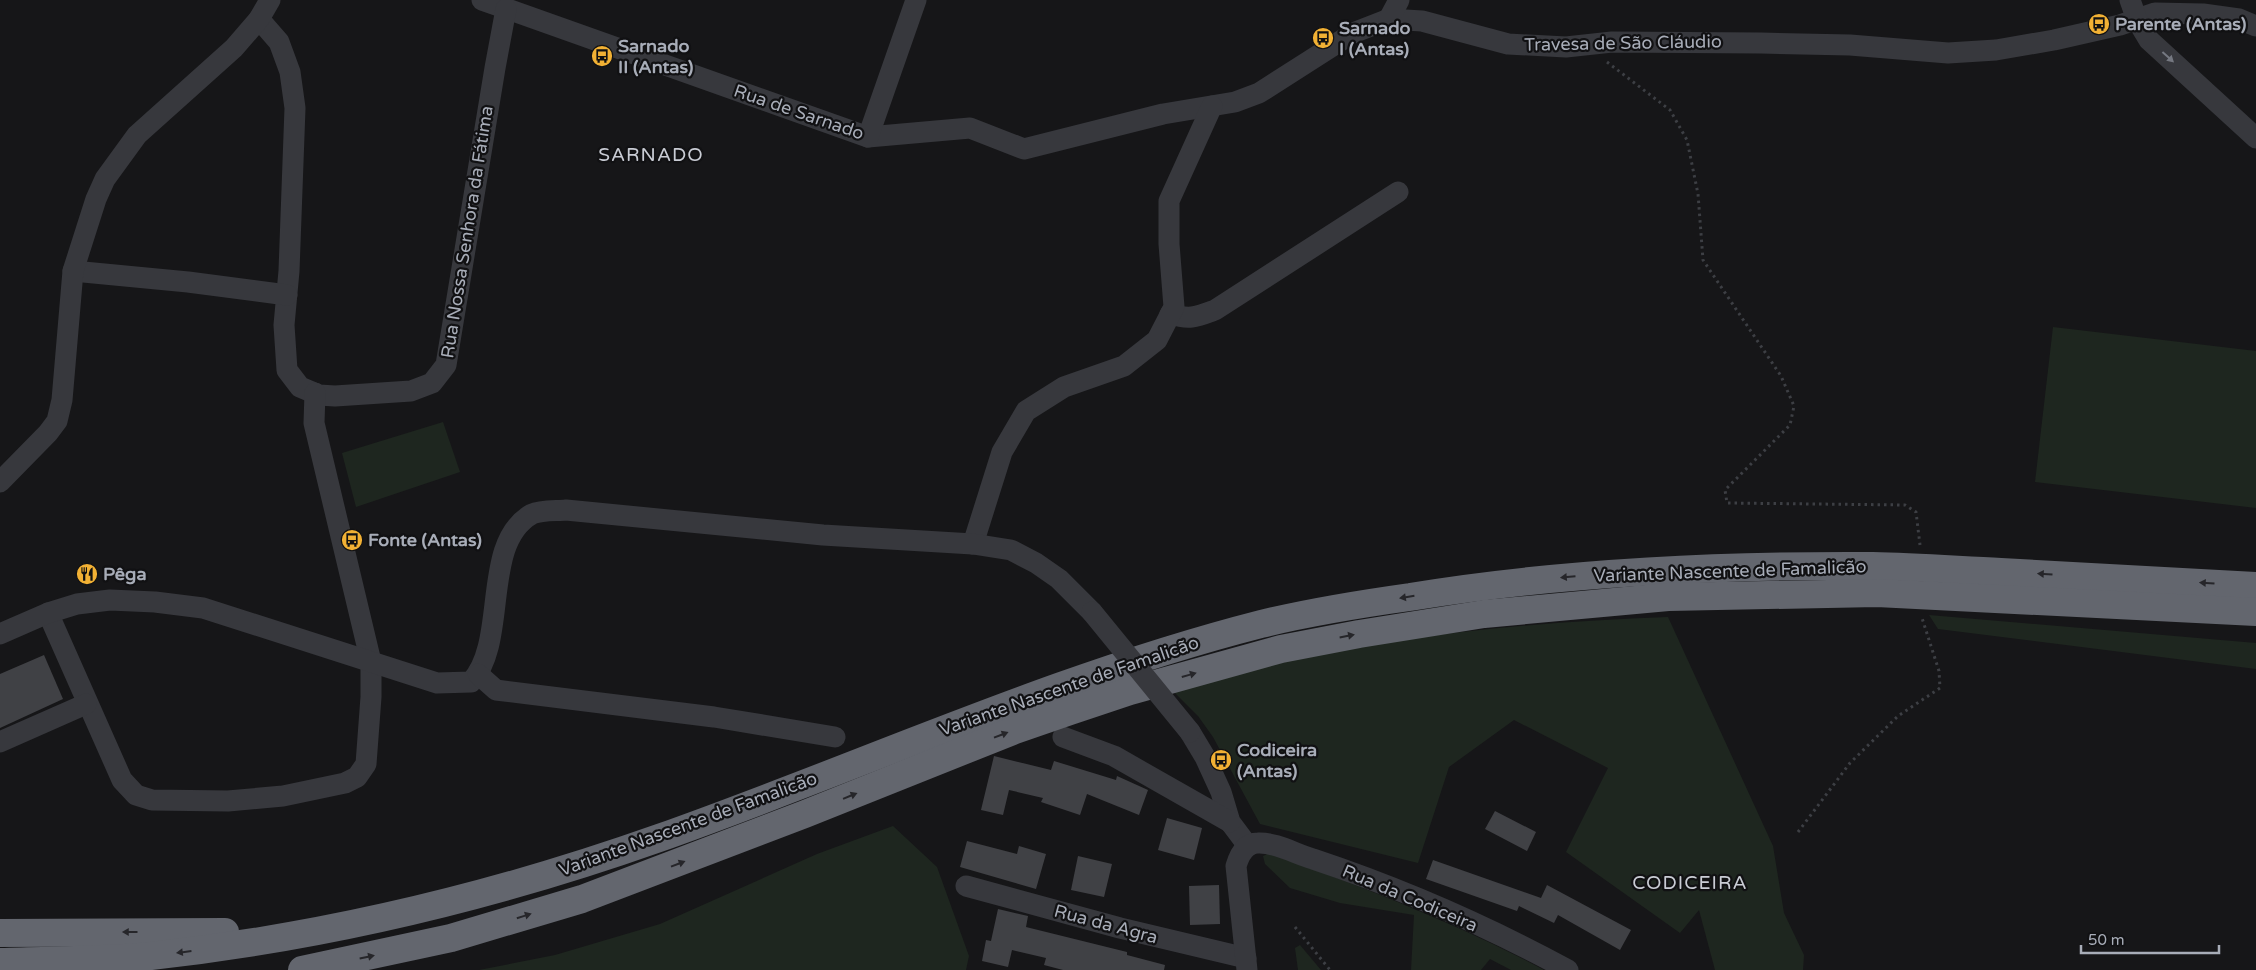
<svg xmlns="http://www.w3.org/2000/svg" width="2256" height="970" font-family="'Varela Round',sans-serif">
<style>
.green{fill:#1e261f}
.building{fill:#404145}
.lines{fill:none;stroke-linecap:round;stroke-linejoin:round}
.path{stroke:#3d3f44;stroke-width:3;stroke-dasharray:2.5 4;stroke-linecap:butt}
.minor{stroke:#37383d;stroke-width:21}
.highway{stroke:#63666e;stroke-width:28}
.minor-bridge{stroke:#37383d;stroke-width:21}
.oneway{fill:#757881}
.oneway2{fill:#26262a}
.labels{text-anchor:middle;stroke-width:4.5;stroke-linejoin:round;paint-order:stroke}
.poi-label{font-size:18px;font-weight:bold;fill:#a8adb8;stroke:#111113;text-anchor:start}
.street-label{font-size:18px;fill:#a8adb8;stroke:#111113}
.neighbourhood-label{font-size:19px;letter-spacing:1px;fill:#c9ccd4;stroke:#111113}
</style>
<rect width="100%" height="100%" fill="#161618"/>
<!-- green -->
<g class="green">
<path d="M 2053,327 L 2256,351 L 2256,508 L 2035,482 Z"/>
<path d="M 443,422 L 460,472 L 356,507 L 342,453 Z"/>
<path d="M 1929,615 L 2256,643 L 2256,669 L 1938,629 Z"/>
<path d="M 1668,617 L 1773,846 L 1784,913 L 1804,955 L 1803,970 L 1715,970 L 1699,910 L 1680,933 L 1566,852 L 1608,768 L 1514,720 L 1449,767 L 1418,863 L 1260,824 L 1213,737 L 1198,716 L 1173,691 C 1334,641 1501,623 1668,617 Z"/>
<path d="M 893,826 L 937,867 L 969,956 L 966,970 L 479,970 L 555,955 L 660,924 L 817,854 Z"/>
<path d="M 1270,853 C 1363,887 1456,923 1544,970 L 1511,970 L 1490,959 L 1481,970 L 1411,970 L 1414,915 L 1340,903 L 1290,888 L 1265,864 L 1263,856 Z"/>
<path d="M 1300,945 L 1321,970 L 1298,970 L 1295,948 Z"/>
</g>
<!-- building -->
<g class="building">
<path d="M 44,655 L 63,699 L 0,728 L 0,674 Z"/>
<path d="M 994,756 L 1051,770 L 1054,761 L 1116,780 L 1117,776 L 1148,790 L 1139,815 L 1087,794 L 1080,815 L 1041,802 L 1043,798 L 1009,790 L 1003,815 L 981,810 Z"/>
<path d="M 1495,811 L 1536,832 L 1527,851 L 1485,829 Z"/>
<path d="M 1167,818 L 1202,828 L 1194,860 L 1158,850 Z"/>
<path d="M 967,841 L 1017,854 L 1019,846 L 1046,854 L 1036,889 L 960,867 Z"/>
<path d="M 1078,856 L 1112,864 L 1104,897 L 1071,890 Z"/>
<path d="M 1433,860 L 1541,898 L 1547,885 L 1631,930 L 1620,950 L 1558,915 L 1554,923 L 1519,906 L 1517,911 L 1426,879 Z"/>
<path d="M 1219,885 L 1220,924 L 1190,925 L 1189,886 Z"/>
<path d="M 998,909 L 1028,916 L 1026,927 L 1127,952 L 1127,955 L 1165,965 L 1164,970 L 1063,970 L 1044,965 L 1046,958 L 1012,950 L 1008,967 L 982,961 L 986,940 L 991,941 Z"/>
</g>
<g class="lines">
<!-- path -->
<g class="path">
<path d="M 1607,62 L 1670,110 L 1687,140 L 1698,194 L 1703,260 L 1781,376 L 1794,406 L 1790,425 L 1725,490 L 1727,503 L 1905,505 L 1916,512 L 1920,545"/>
<path d="M 1798,832 L 1850,763 L 1898,716 L 1940,688 L 1939,671 L 1922,618"/>
<path d="M 1295,927 L 1330,970"/>
</g>
<!-- minor -->
<g class="minor">
<path d="M 482,0 L 868,137 L 970,128 L 1024,149 L 1163,114 L 1235,102 L 1259,93 L 1353,33 L 1389,19 L 1422,21 L 1508,44 L 1566,47 L 1612,42 L 1761,43 L 1850,45 L 1948,53 L 1996,50 L 2054,40 L 2120,25 L 2155,13 L 2203,14 L 2239,19 L 2256,26"/>
<path d="M 2130,0 L 2137,20 L 2149,40 L 2256,138"/>
<path d="M 259,19 L 279,42 L 290,72 L 295,108 L 289,271 L 284,325 L 287,370 L 300,387 L 319,395 L 335,396 L 411,391 L 432,383 L 446,365 L 495,68 L 506,9"/>
<path d="M 1389,19 L 1399,0"/>
<path d="M 868,137 L 916,0"/>
<path d="M 73,271 L 188,282 L 287,295"/>
<path d="M 1170,314 C 1190,320 1196,317 1215,310 L 1398,192"/>
<path d="M 0,482 L 48,433 L 57,421 L 62,400 L 73,271 L 96,199 L 105,179 L 137,135 L 234,48 L 259,19 L 270,0"/>
<path d="M 973,544 L 1002,452 L 1026,411 L 1064,387 L 1124,366 L 1157,340 L 1174,307 L 1169,244 L 1169,201 L 1212,106"/>
<path d="M 48,613 L 122,780 L 136,795 L 152,800 L 228,801 L 283,796 L 345,783 L 357,777 L 366,764 L 371,697 L 371,662 L 314,423 L 315,393"/>
<path d="M 0,634 L 48,613 L 77,604 L 110,600 L 155,602 L 203,608 L 437,683 L 471,682 C 509,641 480,543 532,514 C 541,510 556,511 566,510 L 823,535 L 973,544 L 1011,550 L 1036,563 L 1059,579 L 1092,612"/>
<path d="M 478,674 L 496,690 L 714,717 L 835,737"/>
<path d="M 1190,732 L 1205,757 L 1221,792 L 1230,822 L 1248,846"/>
<path d="M 1063,737 L 1114,756 L 1230,822"/>
<path d="M 0,742 L 86,704"/>
<path d="M 966,886 L 1120,928 L 1246,958"/>
<path d="M 1247,970 L 1236,866 C 1239,856 1245,843 1258,843 C 1275,842 1296,854 1313,859 C 1400,888 1487,926 1568,970"/>
</g>
<!-- highway -->
<g class="highway">
<path d="M 0,933 L 225,932"/>
<path d="M 0,962 C 50,960 101,961 151,956 C 324,937 495,896 659,838 C 860,767 1054,677 1261,624 C 1310,612 1360,604 1410,597 C 1563,572 1718,565 1873,566 C 1916,567 1958,570 2001,572 C 2086,576 2171,581 2256,586"/>
<path d="M 302,970 L 451,938 L 582,899 L 805,814 L 1015,730 L 1070,711 L 1130,691 L 1281,649 L 1359,634 L 1484,614 L 1668,597 L 1877,593 L 2256,612"/>
</g>
<!-- minor-bridge -->
<path class="minor-bridge" d="M 1092,612 L 1190,732"/>
</g>
<!-- one-way arrows -->
<defs><path id="oneway-solid" d="M-6-.8H1V-3.2L6.5 0L1 3.2V.8H-6Z" transform="scale(1.25)"/></defs>
<use class="oneway" href="#oneway-solid" transform="translate(2168 57) rotate(42)"/>
<g class="oneway2">
<use href="#oneway-solid" transform="translate(2045 574) rotate(-177)"/>
<use href="#oneway-solid" transform="translate(1568 577) rotate(175)"/>
<use href="#oneway-solid" transform="translate(2207 583) rotate(-177)"/>
<use href="#oneway-solid" transform="translate(1407 597) rotate(171)"/>
<use href="#oneway-solid" transform="translate(1347 636) rotate(-11)"/>
<use href="#oneway-solid" transform="translate(1189 675) rotate(-16)"/>
<use href="#oneway-solid" transform="translate(1001 735) rotate(-21)"/>
<use href="#oneway-solid" transform="translate(850 796) rotate(-22)"/>
<use href="#oneway-solid" transform="translate(678 864) rotate(-21)"/>
<use href="#oneway-solid" transform="translate(524 916) rotate(-17)"/>
<use href="#oneway-solid" transform="translate(130 932) rotate(180)"/>
<use href="#oneway-solid" transform="translate(184 952) rotate(173)"/>
<use href="#oneway-solid" transform="translate(367 957) rotate(-12)"/>
</g>
<!-- icons -->
<defs>
<g id="bus-disc" transform="scale(1.125)"><circle r="9.5" fill="#f2b134" stroke="#111113"/><path d="M-5-6H5V4H4V6H2V4H-2V6H-4V4H-5ZM-3.5-4V0h7V-4ZM-3.5 1.2v1.5H-2V1.2ZM2 1.2v1.5H3.5V1.2Z" fill="#111"/></g>
<g id="restaurant-disc" transform="scale(1.125)"><circle r="9.5" fill="#f2b134" stroke="#111113"/><path d="M-5-6h1v4h1v-4h1v4h1v-4h1v5L-1.5 .5V6h-2V.5L-5-1ZM5-6V6H3V1.5H1.5Q1.5-4 5-6Z" fill="#111"/></g>
</defs>
<g fill-rule="evenodd">
<use href="#bus-disc" x="2099" y="24"/>
<use href="#bus-disc" x="1323" y="38"/>
<use href="#bus-disc" x="602" y="56"/>
<use href="#bus-disc" x="352" y="540"/>
<use href="#restaurant-disc" x="87" y="574"/>
<use href="#bus-disc" x="1221" y="760"/>
</g>
<g class="labels">
<!-- poi labels -->
<g class="poi-label">
<text x="2115" y="30">Parente (Antas)</text>
<text x="1339" y="34">Sarnado<tspan x="1339" dy="21">I (Antas)</tspan></text>
<text x="618" y="52">Sarnado<tspan x="618" dy="21">II (Antas)</tspan></text>
<text x="368" y="546">Fonte (Antas)</text>
<text x="103" y="580">Pêga</text>
<text x="1237" y="756">Codiceira<tspan x="1237" dy="21">(Antas)</tspan></text>
</g>
<!-- street labels -->
<g class="street-label">
<text transform="translate(1623 43) rotate(-1)" y="6">Travesa de São Cláudio</text>
<text transform="translate(799 112) rotate(19)" y="6">Rua de Sarnado</text>
<text transform="translate(467 232) rotate(-81)" y="6">Rua Nossa Senhora da Fátima</text>
<text transform="translate(1730 571) rotate(-2)" y="6">Variante Nascente de Famalicão</text>
<text transform="translate(1069 686) rotate(-19)" y="6">Variante Nascente de Famalicão</text>
<text transform="translate(688 824) rotate(-20)" y="6">Variante Nascente de Famalicão</text>
<text transform="translate(1410 898) rotate(23)" y="6">Rua da Codiceira</text>
<text transform="translate(1106 924) rotate(15)" y="6">Rua da Agra</text>
</g>
<!-- neighbourhood labels -->
<g class="neighbourhood-label">
<text x="651" y="161">SARNADO</text>
<text x="1690" y="889">CODICEIRA</text>
</g>
</g>
<!-- scale -->
<path d="M2081 945v8h138v-8" fill="none" stroke="#a8adb8" stroke-width="2.5"/>
<text x="2088" y="945" font-size="15" fill="#a8adb8" stroke="#111113" stroke-width="4" paint-order="stroke">50 m</text>
</svg>
